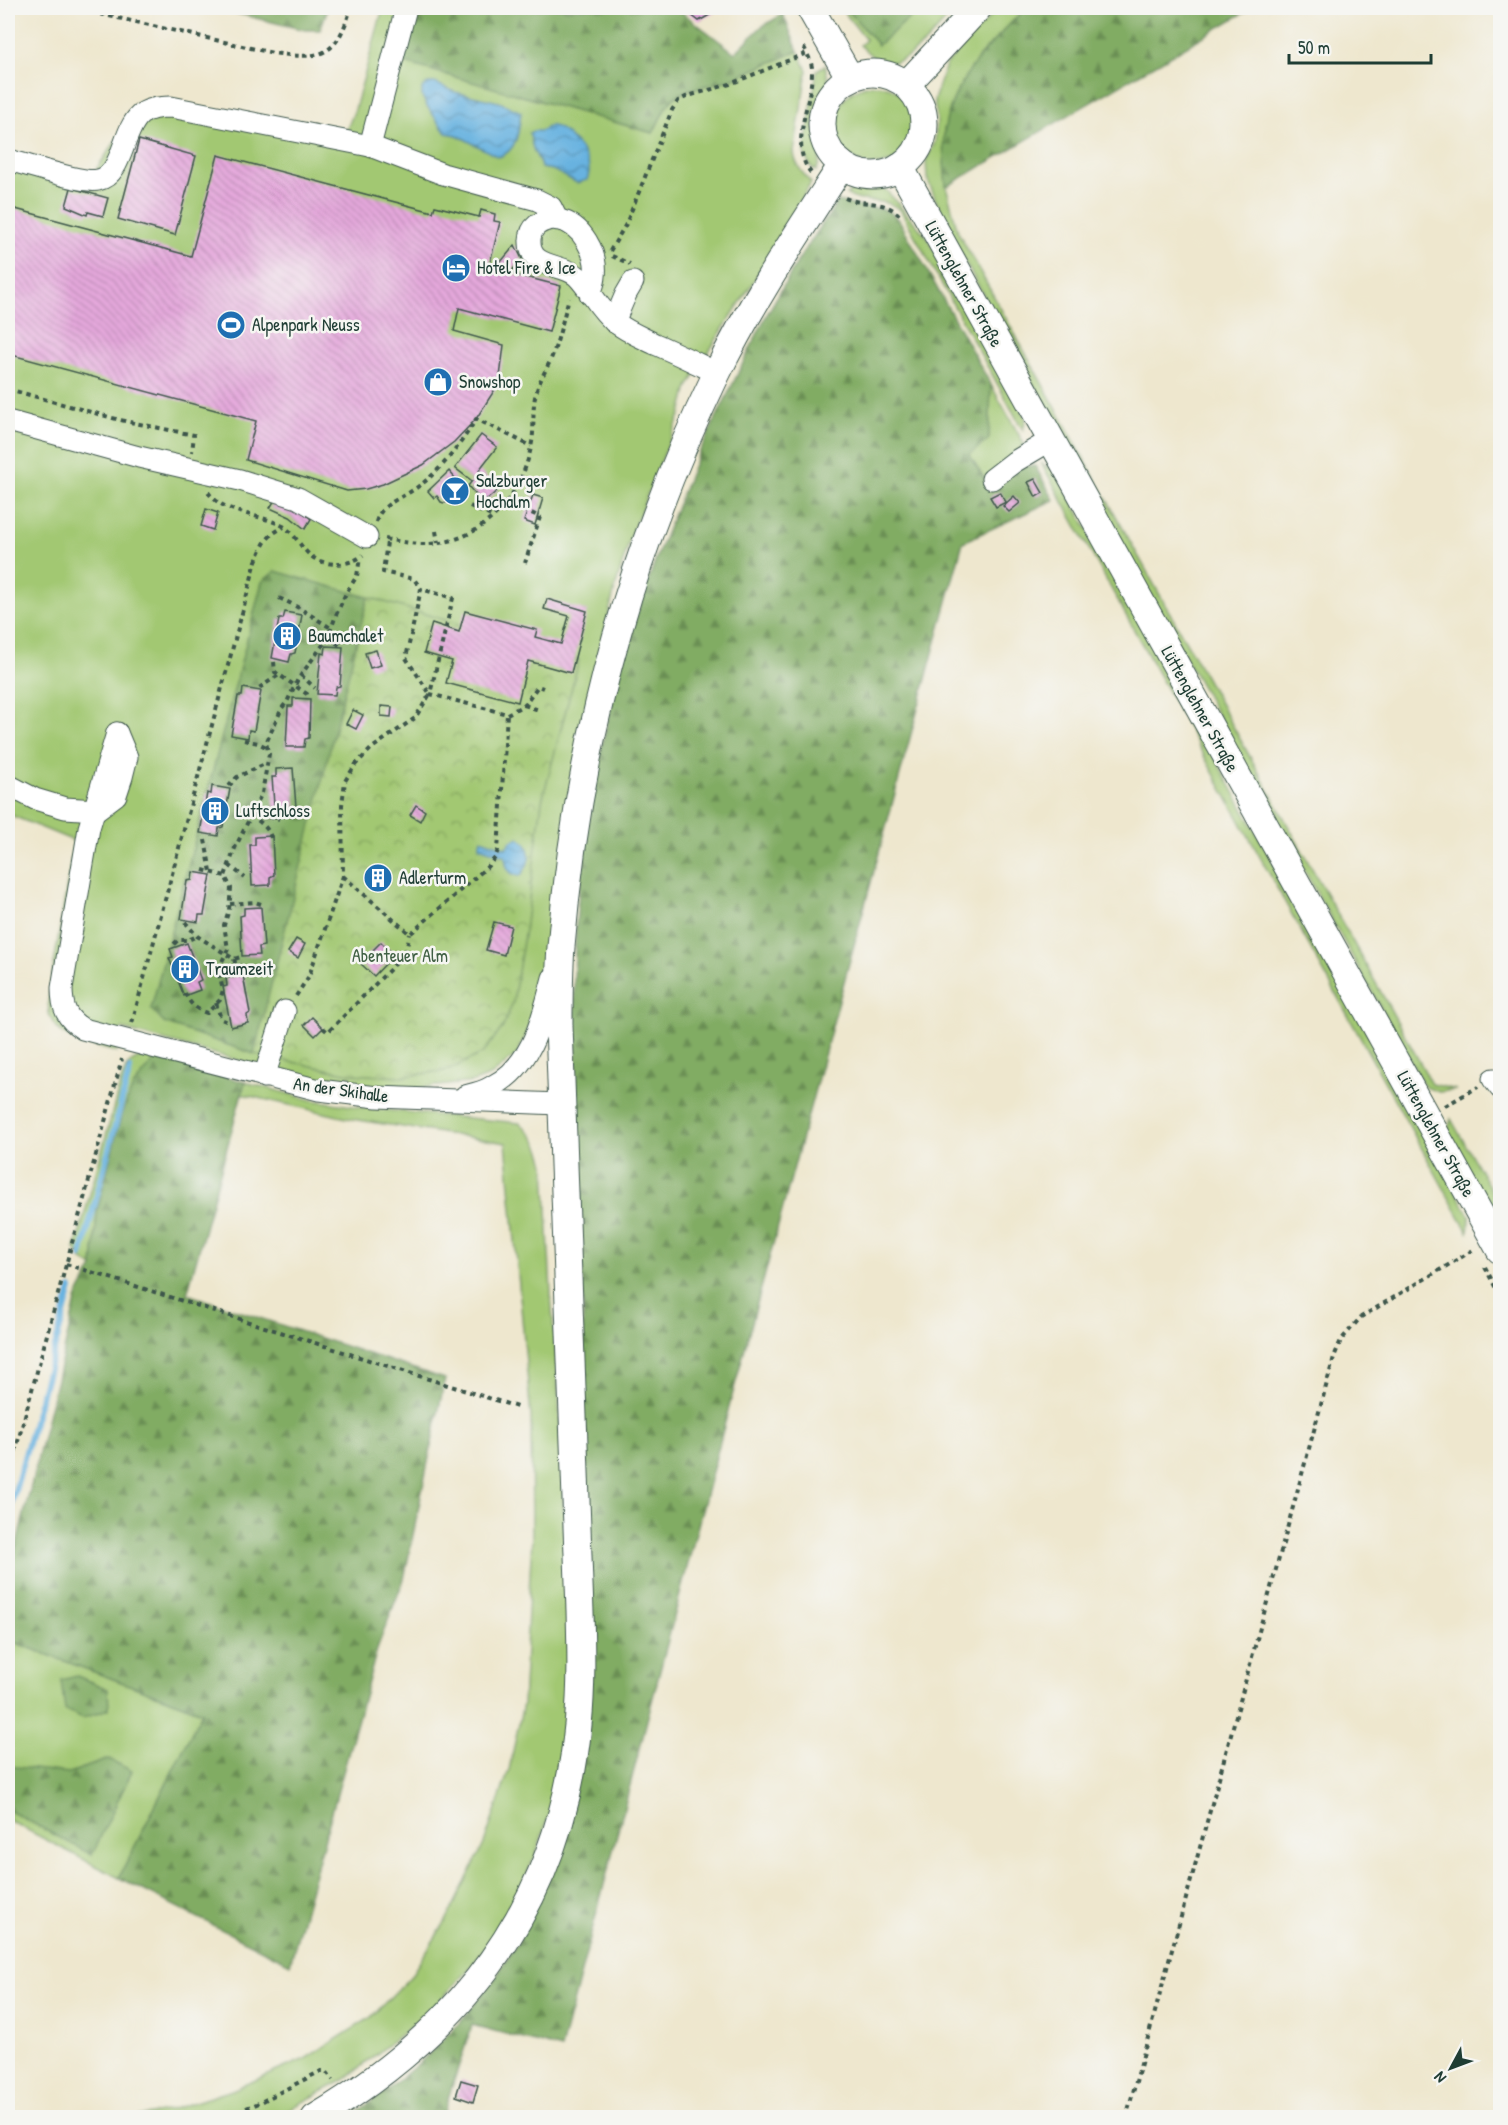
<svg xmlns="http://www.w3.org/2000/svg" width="1508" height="2125" font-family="'Patrick Hand',sans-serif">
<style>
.green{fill:#a2c872;stroke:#608253;stroke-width:1.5}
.forest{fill:url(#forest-firs);stroke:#50744c;stroke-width:1.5}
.park{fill:url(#park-crowns);stroke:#608253;stroke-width:1.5}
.water{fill:url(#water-waves);stroke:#44788a;stroke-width:1.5}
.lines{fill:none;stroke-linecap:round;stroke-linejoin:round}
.stream{stroke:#68b2e0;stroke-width:6}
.building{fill:url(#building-back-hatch)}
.minor-casing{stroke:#3e564b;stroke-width:23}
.major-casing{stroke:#3e564b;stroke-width:29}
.path{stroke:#3e564b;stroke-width:4;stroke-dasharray:4.5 4.5;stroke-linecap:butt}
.minor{stroke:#fff;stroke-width:21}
.major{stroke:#fff;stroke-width:27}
.labels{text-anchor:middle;stroke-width:5;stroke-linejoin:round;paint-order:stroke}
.poi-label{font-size:18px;fill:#1f3d34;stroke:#f6f6f2;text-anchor:start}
.street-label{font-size:18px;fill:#1f3d34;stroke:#f6f6f2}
.park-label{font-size:18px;fill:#406044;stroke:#f6f6f2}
</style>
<defs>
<pattern id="forest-firs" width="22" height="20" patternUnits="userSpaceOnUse" patternTransform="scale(1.5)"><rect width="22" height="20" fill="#81ac64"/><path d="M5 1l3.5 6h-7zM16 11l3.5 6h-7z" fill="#698d53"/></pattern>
<pattern id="park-crowns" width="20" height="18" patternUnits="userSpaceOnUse" patternTransform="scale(1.5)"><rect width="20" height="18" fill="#a2c872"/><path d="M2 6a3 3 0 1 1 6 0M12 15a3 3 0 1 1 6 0" fill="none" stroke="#83a45e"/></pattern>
<pattern id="water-waves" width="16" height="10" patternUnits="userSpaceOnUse" patternTransform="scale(1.5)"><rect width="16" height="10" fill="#68b2e0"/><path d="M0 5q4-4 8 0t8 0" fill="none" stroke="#5592b6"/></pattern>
<pattern id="building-back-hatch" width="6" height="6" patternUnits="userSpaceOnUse" patternTransform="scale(1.5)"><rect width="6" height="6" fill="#e5a8dc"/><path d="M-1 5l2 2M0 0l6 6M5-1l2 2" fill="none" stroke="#b98ab3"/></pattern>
</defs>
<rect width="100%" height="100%" fill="#f6f6f2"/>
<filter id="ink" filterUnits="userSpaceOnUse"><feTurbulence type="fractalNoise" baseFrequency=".0167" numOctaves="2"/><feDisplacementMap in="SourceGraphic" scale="12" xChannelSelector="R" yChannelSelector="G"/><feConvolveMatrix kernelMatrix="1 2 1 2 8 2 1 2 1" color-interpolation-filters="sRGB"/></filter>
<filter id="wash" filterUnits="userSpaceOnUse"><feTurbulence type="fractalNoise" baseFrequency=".008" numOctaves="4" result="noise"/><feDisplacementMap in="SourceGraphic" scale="24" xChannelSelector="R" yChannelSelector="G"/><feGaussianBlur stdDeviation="1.35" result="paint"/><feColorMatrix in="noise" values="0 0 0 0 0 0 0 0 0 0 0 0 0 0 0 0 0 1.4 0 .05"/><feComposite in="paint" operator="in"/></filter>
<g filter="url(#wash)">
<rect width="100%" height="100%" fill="#eee7ce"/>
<!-- green -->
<g class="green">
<path d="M 383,8 L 402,8 L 389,58 L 653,133 L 666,107 L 675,97 L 688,90 L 729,80 L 798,51 L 807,70 L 794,152 C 795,165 802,172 811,183 L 754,281 L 716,340 L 688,387 L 681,413 L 632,532 L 615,588 L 587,702 L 549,946 L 527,1033 L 517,1054 L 492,1075 L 474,1082 L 400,1090 L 320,1082 L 122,1029 L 116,1052 C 94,1045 58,1041 50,1016 C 48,1012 49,1006 48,1001 L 74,841 L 8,814 L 8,151 L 93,174 L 140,106 L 345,134 L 355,109 Z"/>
<path d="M 841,8 L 846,8 L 878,45 L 921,8 L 957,8 C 942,23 908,70 883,62 C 874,59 867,52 860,45 L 866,40 Z"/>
<path d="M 998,8 L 1026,8 L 979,56 L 944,129 L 946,186 L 958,232 L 1432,1084 L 1456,1090 L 1439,1092 L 1425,1087 L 950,235 L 927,178 L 926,161 L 935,142 L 937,120 L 934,100 L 946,65 Z"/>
<path d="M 825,65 C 826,71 829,79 828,84 C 826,95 817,105 815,115 C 812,135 826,153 816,171 L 810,166 L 804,153 L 817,70 Z"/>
<circle cx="875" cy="125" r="40"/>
<path d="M 862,185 L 879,187 L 887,191 L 927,237 L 1026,418 L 1023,430 L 901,211 C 883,194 863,207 846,194 Z"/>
<path d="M 991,385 L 1024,444 L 1013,460 L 987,483 L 969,454 L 989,438 Z"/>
<path d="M 1042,464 L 1055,470 L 1470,1217 L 1468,1232 Z"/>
<path d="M 148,1056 L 157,1057 L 133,1087 L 97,1211 L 93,1267 L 81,1259 L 75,1249 L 120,1084 C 127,1065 127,1060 148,1056 Z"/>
<path d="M 245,1082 L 312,1100 L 365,1108 L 520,1123 C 535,1135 541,1147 545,1165 L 551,1295 L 559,1401 L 569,1638 L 569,1710 L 551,1809 L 536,1854 L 518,1893 L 497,1932 L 470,1968 L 428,2013 L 344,2080 L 275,2117 L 131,2118 L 170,2110 L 232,2090 L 305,2059 L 370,2018 L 410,1977 L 446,1921 L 484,1844 L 509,1770 L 523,1704 L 532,1537 L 531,1417 L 506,1143 L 351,1119 L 241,1094 Z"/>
<path d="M 1451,1119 L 1500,1206 L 1500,1230 L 1447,1133 Z"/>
<path d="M 8,1640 L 202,1712 L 119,1878 L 8,1820 Z"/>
</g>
<!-- forest -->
<g class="forest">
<path d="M 222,8 L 328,8 L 320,30 L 305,30 L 222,10 Z"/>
<path d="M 412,8 L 676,8 L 735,53 L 761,27 L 783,14 L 798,51 L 729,80 L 688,90 L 675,97 L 666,107 L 653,133 L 398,61 Z"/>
<path d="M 846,8 L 921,8 L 878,45 Z"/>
<path d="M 1026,8 L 1252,8 L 946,187 C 945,168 941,145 945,127 C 954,77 992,42 1026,8 Z"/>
<path d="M 838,201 C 844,202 848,204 853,205 C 873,210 884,204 899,220 L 991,385 L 989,439 L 969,455 L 987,483 L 1014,466 L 1035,466 L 1054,500 L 963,542 L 728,1411 L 561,2049 L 472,2025 L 442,2117 L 358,2117 L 356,2113 L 390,2088 L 428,2055 L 463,2019 L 494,1980 L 518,1942 L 572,1819 L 583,1409 L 583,1304 L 574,982 L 576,923 L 582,860 L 594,782 L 623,654 L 657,556 L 697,457 L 766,316 L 799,259 Z"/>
<path d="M 275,571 L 368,597 L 254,1054 L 164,1023 L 151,1009 L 262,582 Z"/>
<path d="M 157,1057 L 245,1082 L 187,1294 L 445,1379 L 404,1579 L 378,1646 L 290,1964 L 119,1878 L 202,1712 L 8,1640 L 8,1580 L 77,1297 L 93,1267 L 97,1211 L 122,1112 L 133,1087 Z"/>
<path d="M 77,1676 L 108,1689 L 109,1709 L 83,1718 L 65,1710 L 61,1680 Z"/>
<path d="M 109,1759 L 132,1771 L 92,1855 L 8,1810 L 8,1766 L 69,1773 Z"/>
</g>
<!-- park -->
<path class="park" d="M 368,597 L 579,660 L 542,801 L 526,923 L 513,1002 L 503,1027 L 483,1053 L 449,1070 L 400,1077 L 350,1074 L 254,1054 Z"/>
<!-- water -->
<g class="water">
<path d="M 428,83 L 435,83 L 455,92 L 499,102 L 521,112 C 519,129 518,152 498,157 L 457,135 L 446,133 L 427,106 L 422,96 L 422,88 Z"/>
<path d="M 551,125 C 566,129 590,155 589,171 C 589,174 588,177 587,180 L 577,183 L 553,170 L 541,168 C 540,159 535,156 533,148 C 531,143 532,139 529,133 L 533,131 L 541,131 Z"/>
<path d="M 519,838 C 534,848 531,864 520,876 C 508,874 506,868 505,856 L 479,847 L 481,839 L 506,848 L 511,841 Z"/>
</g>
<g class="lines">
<!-- stream -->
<g class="stream">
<path d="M 81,1256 L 130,1069"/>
<path d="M 8,1516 L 71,1289"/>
</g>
</g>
<g id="blocks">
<!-- building -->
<g class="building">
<path d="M 682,8 L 722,8 L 699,21 Z"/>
<path d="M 139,140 L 196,156 L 175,235 L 118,219 Z"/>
<path d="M 218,155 L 433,212 L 435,206 L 479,217 L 481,210 L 495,214 L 494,221 L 500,222 L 489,267 L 495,269 L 515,245 L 522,259 L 510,273 L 561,286 L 549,332 L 459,308 L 454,331 L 504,345 L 500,377 L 494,391 L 476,419 L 454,442 L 423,465 L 383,484 L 366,489 L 347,491 L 246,460 L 256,421 L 8,354 L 8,207 L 191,256 Z"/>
<path d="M 71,188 L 108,198 L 103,216 L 88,212 L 87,215 L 66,206 Z"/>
<path d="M 481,435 L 497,447 L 479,470 L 498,490 L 483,503 L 468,486 L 472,481 L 455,468 Z"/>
<path d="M 449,471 L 455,478 L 450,483 L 455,487 L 456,495 L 452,501 L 444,503 L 441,502 L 437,496 L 434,498 L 428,491 Z"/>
<path d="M 1035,479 L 1043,493 L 1036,497 L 1028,482 Z"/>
<path d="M 1000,492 L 1006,502 L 996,507 L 990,497 Z"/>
<path d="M 533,495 L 543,498 L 535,525 L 524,521 Z"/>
<path d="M 1014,496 L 1020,503 L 1009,512 L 1003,506 Z"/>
<path d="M 276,498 L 295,506 L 311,519 L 305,529 L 290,517 L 270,508 Z"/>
<path d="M 206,509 L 218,513 L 213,530 L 201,526 Z"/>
<path d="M 547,599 L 587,611 L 571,673 L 528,661 L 518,702 L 446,683 L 452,661 L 424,653 L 432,623 L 459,632 L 465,611 L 537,630 L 535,637 L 561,644 L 569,616 L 544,609 Z"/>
<path d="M 285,612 L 302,615 L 295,653 L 291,654 L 289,662 L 272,658 L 279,619 L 283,619 Z"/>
<path d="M 326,646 L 343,647 L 340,686 L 336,687 L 335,695 L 317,694 L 321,653 L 325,654 Z"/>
<path d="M 376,650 L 381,665 L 370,668 L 365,653 Z"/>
<path d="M 243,688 L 261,691 L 254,731 L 249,730 L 248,738 L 231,735 L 238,696 L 242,696 Z"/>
<path d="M 293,698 L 310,699 L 309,738 L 305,739 L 304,747 L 286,747 L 288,706 L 293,706 Z"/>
<path d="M 381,706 L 392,707 L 391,717 L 381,716 Z"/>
<path d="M 353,710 L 363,715 L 356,729 L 346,724 Z"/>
<path d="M 293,768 L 296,807 L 292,808 L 293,816 L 275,818 L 272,777 L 276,777 L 276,769 Z"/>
<path d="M 212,786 L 230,789 L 223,827 L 219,828 L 218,836 L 200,833 L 207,793 L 211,794 Z"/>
<path d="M 416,805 L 425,811 L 420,821 L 410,815 Z"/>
<path d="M 272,836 L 274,875 L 270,877 L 270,885 L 252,886 L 250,845 L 255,845 L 255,837 Z"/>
<circle cx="378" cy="877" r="8"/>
<path d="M 193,872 L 211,875 L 204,915 L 199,915 L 198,922 L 181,919 L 187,881 L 192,880 Z"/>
<path d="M 261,907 L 264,946 L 259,947 L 260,955 L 242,956 L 240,916 L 244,915 L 244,908 Z"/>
<path d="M 494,922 L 511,926 L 504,955 L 486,950 Z"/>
<path d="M 296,939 L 305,944 L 298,958 L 288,952 Z"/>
<path d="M 381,942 L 394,955 L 374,976 L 360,963 Z"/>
<path d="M 187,943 L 201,980 L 197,982 L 200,990 L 184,996 L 169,958 L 173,957 L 170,949 Z"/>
<path d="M 243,975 L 250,1013 L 247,1015 L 248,1023 L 231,1027 L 223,987 L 227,986 L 226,978 Z"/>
<path d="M 312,1017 L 323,1028 L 315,1036 L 304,1025 Z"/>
<path d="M 461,2080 L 478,2085 L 473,2102 L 456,2096 Z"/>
</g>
</g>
</g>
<g filter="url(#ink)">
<use href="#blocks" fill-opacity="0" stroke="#3e564b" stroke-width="1.5"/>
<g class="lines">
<!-- minor casing -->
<g class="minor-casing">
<g id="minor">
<path d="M 370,146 L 406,8"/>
<path d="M 8,160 C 26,164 83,184 98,180 C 123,175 122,131 140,115 C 148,108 160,107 171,107 L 370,146 L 443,174 L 537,200 L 551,207 L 557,219"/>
<path d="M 590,294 C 592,288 595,282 595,276 C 598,254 582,224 559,220 C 551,218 544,220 537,225 C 532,229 530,234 530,241 C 529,269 562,263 577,276 C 591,290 599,310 615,322 C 626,331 641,337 655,344 C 676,353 696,363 717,373"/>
<path d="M 614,322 L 626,294 L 633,282"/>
<path d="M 8,421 L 139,457 L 240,480 L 298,498 L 367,537"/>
<path d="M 992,479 L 1014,462 L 1051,440"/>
<path d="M 117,733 L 89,828 L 62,988 C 62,1007 66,1019 83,1029 L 319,1090 L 377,1097 L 560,1104"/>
<path d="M 8,785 L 35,799 L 65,808 L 96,810 L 116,795 L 122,777 L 127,757 L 117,733"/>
<path d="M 264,1077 L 285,1011"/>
<path d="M 1493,1079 L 1500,1088"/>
<path d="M 465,1096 C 473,1094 483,1092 491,1087 C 533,1066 542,1019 553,978"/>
</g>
</g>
<!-- major casing -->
<g class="major-casing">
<g id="major">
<path d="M 810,8 L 850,78"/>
<circle cx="873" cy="124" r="51"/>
<path d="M 906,85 L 978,8"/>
<path d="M 900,167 L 1500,1250"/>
<path d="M 315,2118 C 465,2029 561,1902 578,1725 C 582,1687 581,1649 580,1611 L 559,1025 C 559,999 559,973 561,947 C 577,748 629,554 716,375 C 752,301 798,233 842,165"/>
</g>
</g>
<!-- path -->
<g class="path">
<path d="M 74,8 L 273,53 C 322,60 336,57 351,8"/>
<path d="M 804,47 C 807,54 812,62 812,69 C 813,103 787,146 812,174"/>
<path d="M 845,198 C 863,206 884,199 899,215"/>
<path d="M 610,251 L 626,224 L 672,110 L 678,101 L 688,96 L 730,84 L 807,53"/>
<path d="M 612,256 L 630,264"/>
<path d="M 8,389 L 120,420 L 194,435 L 192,452"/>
<path d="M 208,492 C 224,515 259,513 283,526 C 299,536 303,557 323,562 C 336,566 352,564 363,555"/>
<path d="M 507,502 L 540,517 L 525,563"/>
<path d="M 470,506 L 493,517"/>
<path d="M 376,522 C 380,506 396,500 410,492 C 438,475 459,447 476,419 L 531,446"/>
<path d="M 436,531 L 438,543"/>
<path d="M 385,539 C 398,541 412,544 425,544 C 481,544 521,498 531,447 C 535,431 532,413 535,397 C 538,383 545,372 551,359 C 559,339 563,318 569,298"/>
<path d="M 279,598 C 298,606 313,617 331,628"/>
<path d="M 328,638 L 340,645"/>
<path d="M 274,662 L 275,672 L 307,694 L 308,697"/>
<path d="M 301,675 L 315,688"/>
<path d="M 259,688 L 279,675"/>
<path d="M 524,705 L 539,710"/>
<path d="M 507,714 L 524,705 L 538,686 L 543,688"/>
<path d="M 244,740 L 258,743 L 266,747"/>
<path d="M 229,786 L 237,777 L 267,763"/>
<path d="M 255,806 L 265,816 L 279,819"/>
<path d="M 251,815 C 258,821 269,827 271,838"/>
<path d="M 205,840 L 211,872"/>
<path d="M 229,865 L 245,878"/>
<path d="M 203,870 L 225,876"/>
<path d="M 343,876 L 410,934 L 486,868 L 495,858 L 498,850 L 507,714 L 430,694 L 453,598 L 421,589"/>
<path d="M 230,904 L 255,902 L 261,904"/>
<path d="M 185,922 L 197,936 L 234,959 L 241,957"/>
<path d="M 174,944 L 178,940 L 188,940 L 197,936"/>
<path d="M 234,959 L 238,973"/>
<path d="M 185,993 C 190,1004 195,1009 207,1013 L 220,1000 L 223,990 L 218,970 L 228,949 L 224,925 L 229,910 L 231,888 L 225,876 L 235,848 L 262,793 L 269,754 L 266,743 L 282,708 L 287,702 L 298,679 L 328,638 L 336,615 L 346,593 L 357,576 L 360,558"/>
<path d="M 296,996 L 309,976 L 343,876 L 342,805 L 345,781 L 356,764 L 372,748 L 415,718 L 430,694 L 406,658 L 421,589 L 414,579 L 383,572 L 387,542"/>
<path d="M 216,1003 L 221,1019 L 228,1022"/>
<path d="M 132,1023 L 256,561 C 264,543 266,536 284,527"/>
<path d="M 323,1028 L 328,1032 L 405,954 L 410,934"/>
<path d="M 1445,1106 L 1478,1087"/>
<path d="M 66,1264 L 517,1407"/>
<path d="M 1485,1267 L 1500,1296"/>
<path d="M 8,1478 L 122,1059"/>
<path d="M 221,2118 L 259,2103 L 321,2071 L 326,2071 L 333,2080"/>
<path d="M 1126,2118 L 1334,1357 L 1341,1340 L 1361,1317 L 1475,1249"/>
</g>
<!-- minor -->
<use href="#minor" class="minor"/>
<!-- major -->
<use href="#major" class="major"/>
</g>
</g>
<!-- icons -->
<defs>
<g id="hotel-disc" transform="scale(1.5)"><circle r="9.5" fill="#1f6fb2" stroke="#f6f6f2"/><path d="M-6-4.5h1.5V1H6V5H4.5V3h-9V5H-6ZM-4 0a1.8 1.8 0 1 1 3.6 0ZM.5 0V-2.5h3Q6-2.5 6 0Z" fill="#fff"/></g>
<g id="stadium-disc" transform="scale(1.5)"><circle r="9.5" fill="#1f6fb2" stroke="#f6f6f2"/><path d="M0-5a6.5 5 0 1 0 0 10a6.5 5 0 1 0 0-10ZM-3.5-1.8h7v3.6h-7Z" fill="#fff"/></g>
<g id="shop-disc" transform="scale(1.5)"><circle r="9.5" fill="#1f6fb2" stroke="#f6f6f2"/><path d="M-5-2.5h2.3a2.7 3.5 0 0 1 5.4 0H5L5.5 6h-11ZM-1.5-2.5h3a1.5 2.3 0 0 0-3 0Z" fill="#fff"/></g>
<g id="bar-disc" transform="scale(1.5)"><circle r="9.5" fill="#1f6fb2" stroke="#f6f6f2"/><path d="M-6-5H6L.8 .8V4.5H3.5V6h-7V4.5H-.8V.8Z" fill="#fff"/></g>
<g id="building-disc" transform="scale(1.5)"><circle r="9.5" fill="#1f6fb2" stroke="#f6f6f2"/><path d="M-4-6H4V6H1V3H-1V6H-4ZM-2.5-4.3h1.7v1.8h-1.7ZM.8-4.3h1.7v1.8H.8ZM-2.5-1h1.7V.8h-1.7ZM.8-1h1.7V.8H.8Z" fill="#fff"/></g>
</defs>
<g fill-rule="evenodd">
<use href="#hotel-disc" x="456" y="268"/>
<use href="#stadium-disc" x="231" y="325"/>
<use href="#shop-disc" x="438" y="382"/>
<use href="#bar-disc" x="455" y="491"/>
<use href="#building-disc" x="287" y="636"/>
<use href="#building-disc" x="215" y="811"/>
<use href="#building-disc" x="378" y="878"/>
<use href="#building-disc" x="185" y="969"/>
</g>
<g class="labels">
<!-- poi labels -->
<g class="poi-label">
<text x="477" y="274">Hotel Fire &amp; Ice</text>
<text x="252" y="331">Alpenpark Neuss</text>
<text x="459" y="388">Snowshop</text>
<text x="476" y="487">Salzburger<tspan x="476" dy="21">Hochalm</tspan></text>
<text x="308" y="642">Baumchalet</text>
<text x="236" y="817">Luftschloss</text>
<text x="399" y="884">Adlerturm</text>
<text x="206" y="975">Traumzeit</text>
</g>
<!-- street labels -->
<g class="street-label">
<text transform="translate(964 284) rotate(61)" y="6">Lüttenglehner Straße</text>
<text transform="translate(1200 709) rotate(61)" y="6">Lüttenglehner Straße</text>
<text transform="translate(341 1090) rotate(8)" y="6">An der Skihalle</text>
<text transform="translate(1436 1134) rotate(61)" y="6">Lüttenglehner Straße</text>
</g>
<!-- park labels -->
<g class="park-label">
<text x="400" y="962">Abenteuer Alm</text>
</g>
</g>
<!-- margin -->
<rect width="1508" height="2125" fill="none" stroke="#f6f6f2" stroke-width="30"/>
<!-- north arrow -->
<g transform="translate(1451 2068) rotate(229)" stroke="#f6f6f2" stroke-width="4.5" paint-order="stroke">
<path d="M0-4.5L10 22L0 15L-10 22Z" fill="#1f3d34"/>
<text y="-9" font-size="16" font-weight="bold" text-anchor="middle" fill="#1f3d34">N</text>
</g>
<!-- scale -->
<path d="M1289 54v9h142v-9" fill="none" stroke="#1f3d34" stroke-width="3"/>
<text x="1298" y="54" font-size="18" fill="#1f3d34" stroke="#f6f6f2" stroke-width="4.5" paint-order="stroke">50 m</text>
</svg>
